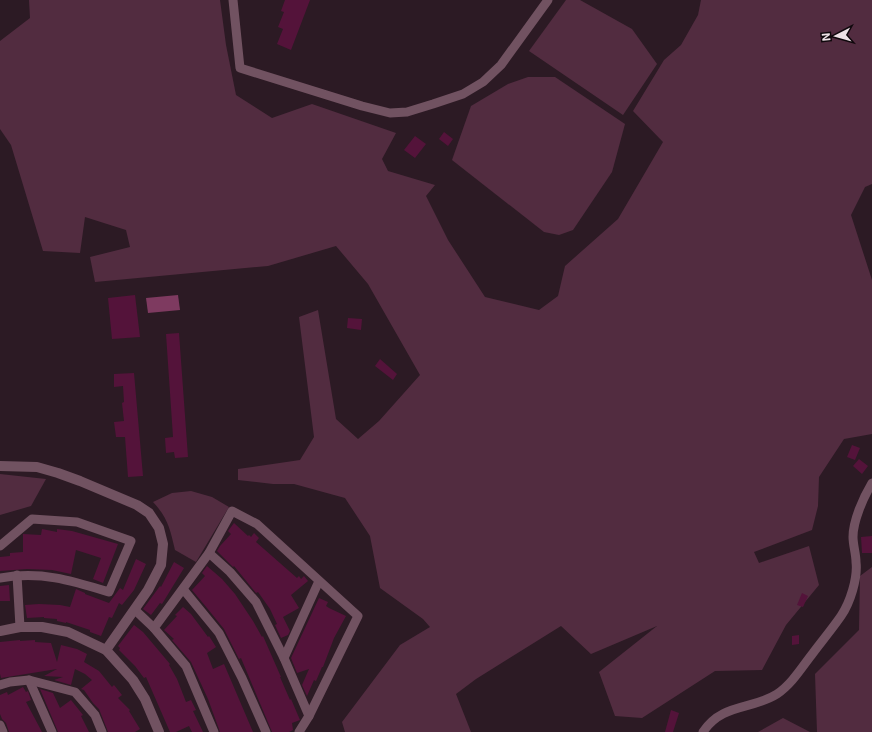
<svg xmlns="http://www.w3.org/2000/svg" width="872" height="732" font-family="Inter,sans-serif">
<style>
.green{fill:#522c40}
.water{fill:#7e3a60}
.building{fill:#54133a}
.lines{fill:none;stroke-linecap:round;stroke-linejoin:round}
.minor{stroke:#715261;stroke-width:9}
.tertiary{stroke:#715261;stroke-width:10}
</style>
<rect width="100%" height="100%" fill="#2c1a24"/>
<!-- green -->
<g class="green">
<path d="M 29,0 L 220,0 L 226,45 L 236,95 L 272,118 L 312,104 L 396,133 L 382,159 L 388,171 L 435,185 L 426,196 L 448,240 L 485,297 L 539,310 L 558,296 L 565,266 L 618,219 L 663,142 L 633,111 L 664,60 L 681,45 L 698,15 L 701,0 L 872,0 L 872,184 L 865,187 L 851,215 L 872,280 L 872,434 L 844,439 L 819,477 L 818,506 L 812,530 L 754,552 L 759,563 L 809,546 L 819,585 L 786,625 L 762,670 L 715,671 L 642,718 L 615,716 L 599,672 L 657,626 L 591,654 L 561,626 L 476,679 L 456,694 L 471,732 L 345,732 L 342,722 L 400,645 L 430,627 L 423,619 L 380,588 L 370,536 L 345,498 L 294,484 L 273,484 L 238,480 L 238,469 L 300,460 L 314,437 L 299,317 L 318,310 L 336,419 L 358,439 L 379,421 L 420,375 L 368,284 L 336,246 L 268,266 L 95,282 L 90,257 L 130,247 L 126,230 L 85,217 L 80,253 L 43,251 L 11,145 L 0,129 L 0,41 L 30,18 Z"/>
<path d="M 566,0 L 580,0 L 632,29 L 657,64 L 623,115 L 529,51 Z"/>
<path d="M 528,77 L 555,77 L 625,124 L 612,172 L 573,230 L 559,235 L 544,232 L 452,160 L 471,106 L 508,84 Z"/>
<path d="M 0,474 L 46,479 L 31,506 L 0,515 Z"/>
<path d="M 191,491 L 212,497 L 229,507 L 196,562 L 175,550 C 170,529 168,518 153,502 L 172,493 Z"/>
<path d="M 872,567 L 872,732 L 817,732 L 815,674 L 859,630 L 860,576 Z"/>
<path d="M 783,718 L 810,732 L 758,732 Z"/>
</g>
<!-- water -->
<path class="water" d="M 178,295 L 180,310 L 148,313 L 146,298 Z"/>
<!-- building -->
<g class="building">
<path d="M 285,0 L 310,0 L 291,50 L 277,44 L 283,29 L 278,27 L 284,12 L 281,11 Z"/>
<path d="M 444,132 L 453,139 L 448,146 L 439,139 Z"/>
<path d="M 415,136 L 426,144 L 415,158 L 404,150 Z"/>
<path d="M 135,295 L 140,337 L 112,339 L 108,298 Z"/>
<path d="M 348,318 L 362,319 L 361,330 L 347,328 Z"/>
<path d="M 179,333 L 188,457 L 175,458 L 174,452 L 166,453 L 165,438 L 173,437 L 166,334 Z"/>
<path d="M 380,359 L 397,374 L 393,380 L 375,366 Z"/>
<path d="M 134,373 L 143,476 L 128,477 L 125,437 L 116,437 L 114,422 L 124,421 L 122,403 L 124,402 L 123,386 L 114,387 L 114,374 Z"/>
<path d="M 852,445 L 860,448 L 855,460 L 847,457 Z"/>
<path d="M 859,459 L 868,466 L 862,474 L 853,466 Z"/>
<path d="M 234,523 L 248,536 L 249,535 L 251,537 L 254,533 L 259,538 L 256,542 L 297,578 L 299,576 L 301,579 L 304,576 L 308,581 L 291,595 L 299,608 L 283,617 L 290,631 L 288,635 L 281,638 L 275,625 L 277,624 L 270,609 L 258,592 L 256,593 L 234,566 L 233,567 L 217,551 L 220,546 L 231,534 L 228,531 Z"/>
<path d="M 42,529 L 57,532 L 57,529 L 72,531 L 118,544 L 103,583 L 93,579 L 101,558 L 76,550 L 71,574 L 52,570 L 27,569 L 0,571 L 0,557 L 10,556 L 10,553 L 23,552 L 23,534 L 41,535 Z"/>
<path d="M 872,536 L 872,553 L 862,553 L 861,537 Z"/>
<path d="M 136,559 L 146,564 L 134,590 L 122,605 L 119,603 L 112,618 L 109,617 L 101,636 L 90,632 L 90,630 L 66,622 L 66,623 L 57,621 L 57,619 L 44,618 L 44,617 L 27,618 L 25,605 L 39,604 L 60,605 L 70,607 L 76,589 L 85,593 L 85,594 L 109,603 L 120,588 L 123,590 Z"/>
<path d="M 174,562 L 184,568 L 162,604 L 160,603 L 151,615 L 143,609 L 160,586 L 161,587 Z"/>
<path d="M 207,566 L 222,579 L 235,594 L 253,621 L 262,637 L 263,636 L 281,677 L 280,677 L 290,700 L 291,699 L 300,720 L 292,723 L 293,730 L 289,732 L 272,732 L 241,658 L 239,659 L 224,629 L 207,608 L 192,590 L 205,576 L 202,573 Z"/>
<path d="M 9,585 L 10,601 L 0,601 L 0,586 Z"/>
<path d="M 802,593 L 808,596 L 803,607 L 797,605 Z"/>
<path d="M 319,598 L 328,602 L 326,606 L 329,608 L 346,616 L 334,638 L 323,667 L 322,667 L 316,681 L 314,680 L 307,696 L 302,685 L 309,669 L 297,673 L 291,658 Z"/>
<path d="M 183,607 L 191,614 L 208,637 L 209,636 L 216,647 L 207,653 L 213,669 L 224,664 L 253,732 L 220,732 L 208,699 L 191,662 L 172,640 L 174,639 L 164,630 L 177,616 L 175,615 Z"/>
<path d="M 134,625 L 143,632 L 170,664 L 169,665 L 177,679 L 186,702 L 191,700 L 196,710 L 193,711 L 203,732 L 192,732 L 189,726 L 176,732 L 170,732 L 146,677 L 144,678 L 135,666 L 119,650 L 120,648 L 118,646 Z"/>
<path d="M 799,635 L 799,644 L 792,645 L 792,636 Z"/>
<path d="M 20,640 L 20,641 L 35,640 L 35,642 L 51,643 L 57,662 L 61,645 L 77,649 L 87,654 L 84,662 L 99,671 L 112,687 L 114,685 L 122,695 L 118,698 L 130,710 L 129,711 L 140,729 L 135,732 L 108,732 L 99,709 L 93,703 L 84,690 L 81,689 L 92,680 L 85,674 L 75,669 L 71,685 L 54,680 L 63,677 L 44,676 L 57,669 L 1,678 L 0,674 L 0,642 Z"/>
<path d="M 23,687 L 26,692 L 28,691 L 31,700 L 26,702 L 42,732 L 9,732 L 6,723 L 2,719 L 0,714 L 0,695 L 7,692 L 8,695 Z"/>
<path d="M 40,689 L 53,693 L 60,708 L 71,700 L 83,715 L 81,716 L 89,732 L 58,732 Z"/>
<path d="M 671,710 L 679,713 L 673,732 L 665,732 Z"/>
</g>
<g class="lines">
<!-- minor -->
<g class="minor">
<path d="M 233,0 L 240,68 L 362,106 L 390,113 L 407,112 L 433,104 L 463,94 L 483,82 L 501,65 L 548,0"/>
<path d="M 0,546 L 32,519 L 77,522 L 131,541 L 109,592 C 70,580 41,571 0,578"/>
<path d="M 209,553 L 230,572 L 256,602 L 284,658 L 309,716"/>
<path d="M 17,575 L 20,627"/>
<path d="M 183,589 L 219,633 L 242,678 L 266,732"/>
<path d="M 135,610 L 154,628"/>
<path d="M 284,658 L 319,581"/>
<path d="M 29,680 L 52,732"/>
<path d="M 0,685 L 10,682 L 29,680 L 75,692 L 95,715 L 102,732"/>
<path d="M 0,725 L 3,732"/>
<path d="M 214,732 L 186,666 L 154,628 L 209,553 L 232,511 L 257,524 L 358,616 L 309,716 L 299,732"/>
<path d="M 703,732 C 722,703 752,710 777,694 C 792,684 802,667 813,653 C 822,641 832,629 841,616 C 850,603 858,578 856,562 C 856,554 853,545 853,537 C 853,521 863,498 872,483"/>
</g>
<!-- tertiary -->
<g class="tertiary">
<path d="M 0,466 L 37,467 L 58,473 L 80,481 L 137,505 L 149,513 L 159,528 L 163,544 L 161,565 L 148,590 L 106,650"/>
<path d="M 0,631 L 20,627 L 42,627 L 68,632 L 106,650 L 133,680 L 145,699 L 159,732"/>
</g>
</g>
<!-- north arrow -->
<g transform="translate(836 36) rotate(264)" stroke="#0f080c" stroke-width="3" paint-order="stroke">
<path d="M0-3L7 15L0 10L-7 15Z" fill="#ede1e6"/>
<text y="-6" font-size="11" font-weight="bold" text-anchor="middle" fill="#ede1e6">N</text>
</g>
</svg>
